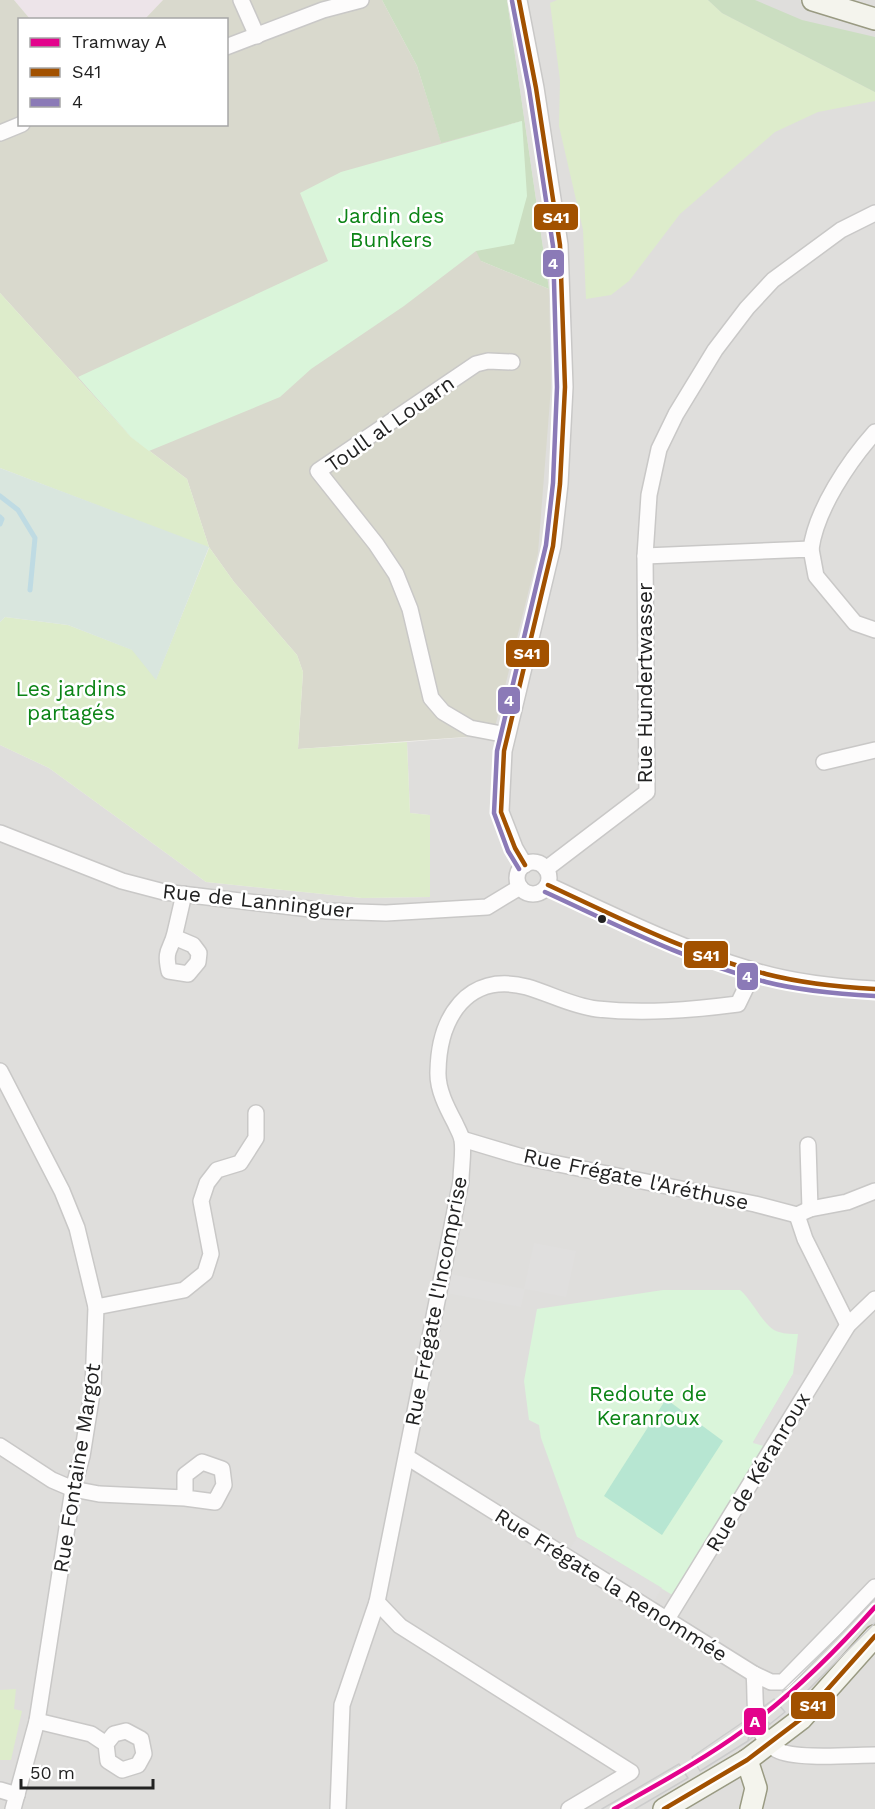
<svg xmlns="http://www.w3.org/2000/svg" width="875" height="1809" font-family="'Work Sans',sans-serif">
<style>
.residential{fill:#dfdedc}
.industrial{fill:#ede4e9}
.construction{fill:#d9d9cd}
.grass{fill:#ddeccb}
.forest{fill:#cbdec1}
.wetland{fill:#d9e6de}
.park{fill:#daf5da}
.pitch{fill:#b7e6d2}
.parking{fill:#e0dfde}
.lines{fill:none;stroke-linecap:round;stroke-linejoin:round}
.stream{stroke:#bfdbe3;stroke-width:5}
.street-casing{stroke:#c9c8c7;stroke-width:18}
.secondary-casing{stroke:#999a82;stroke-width:24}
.street{stroke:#fdfcfc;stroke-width:15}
.secondary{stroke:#f4f4ed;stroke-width:21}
.tram{stroke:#ccc;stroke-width:1.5}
.bus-1-casing{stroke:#fff;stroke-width:9}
.bus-2-casing{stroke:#fff;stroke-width:9}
.bus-1{stroke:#a25100;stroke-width:4.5}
.bus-2{stroke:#8b7ab7;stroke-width:4.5}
.tram-1-casing{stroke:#fff;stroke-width:9}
.tram-1{stroke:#e3028c;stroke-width:4.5}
.bus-dot{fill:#222;stroke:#fff;stroke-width:2}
.labels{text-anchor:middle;stroke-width:5;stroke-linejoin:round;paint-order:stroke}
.park-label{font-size:21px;fill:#0c8416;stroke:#fff}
.street-label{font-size:21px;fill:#222;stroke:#fff}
.line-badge{stroke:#fff;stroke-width:2}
.badge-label{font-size:16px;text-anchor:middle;font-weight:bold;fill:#fff}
</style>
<rect width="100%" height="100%" fill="#f0eeeb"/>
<!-- residential -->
<path class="residential" d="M 507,0 L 875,0 L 875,1809 L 0,1809 L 0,745 L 49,768 L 206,882 L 362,898 L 430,897 L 429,815 L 410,813 L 407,742 L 493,735 L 549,289 Z"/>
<!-- industrial -->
<path class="industrial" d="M 14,0 L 163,0 L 145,20 L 30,19 Z"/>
<!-- construction -->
<path class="construction" d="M 0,0 L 14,0 L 30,19 L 20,20 L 20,124 L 226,124 L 226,20 L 145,19 L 163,0 L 382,0 L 417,66 L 441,142 L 522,121 L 481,261 L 549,289 L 551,387 L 538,553 L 493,735 L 298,749 L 303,672 L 297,655 L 234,582 L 209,547 L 187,479 L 131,437 L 0,293 Z"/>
<!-- grass -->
<g class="grass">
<path d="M 557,0 L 708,0 L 722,13 L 875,92 L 875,101 L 818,112 L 775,132 L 680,214 L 629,281 L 611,295 L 586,299 L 583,230 L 559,126 L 560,80 L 550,3 Z"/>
<path d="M 0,293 L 131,437 L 187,479 L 209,547 L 234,582 L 297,655 L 303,672 L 298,749 L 407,742 L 410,813 L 430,815 L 430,897 L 362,898 L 206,882 L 49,768 L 0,745 L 0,622 L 5,617 L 68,625 L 133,650 L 156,679 L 209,548 L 0,468 Z"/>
<path d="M 16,1689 L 14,1709 L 22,1711 L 11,1760 L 0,1760 L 0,1690 Z"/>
</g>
<!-- forest -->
<g class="forest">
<path d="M 382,0 L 507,0 L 549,289 L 481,261 L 476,251 L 522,121 L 441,143 L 417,66 Z"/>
<path d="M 708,0 L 755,0 L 802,20 L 875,37 L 875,92 L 722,13 Z"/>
</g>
<!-- wetland -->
<path class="wetland" d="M 0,468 L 209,547 L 156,680 L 132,650 L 68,625 L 5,617 L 0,622 Z"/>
<!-- park -->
<g class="park">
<path d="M 522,121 L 527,196 L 514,244 L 476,251 L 404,306 L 311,369 L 280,397 L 149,451 L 131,437 L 78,377 L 328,261 L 300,193 L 341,172 Z"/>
<path d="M 663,1290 L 740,1290 C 754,1302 764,1328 779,1332 C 785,1334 792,1334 798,1334 L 793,1374 L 753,1442 L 765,1446 L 674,1596 L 577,1537 L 541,1438 L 539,1425 L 529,1420 L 524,1381 L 537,1309 Z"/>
</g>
<!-- pitch -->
<path class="pitch" d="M 666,1399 L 723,1441 L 662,1535 L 604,1496 Z"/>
<!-- parking -->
<g class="parking">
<path d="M 534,1243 L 576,1251 L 566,1297 L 525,1289 L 521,1307 L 446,1293 L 450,1274 L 524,1289 Z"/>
<path d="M 793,1374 L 815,1377 L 772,1448 L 753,1443 Z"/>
<path d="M 577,1537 L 662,1588 L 650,1608 L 565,1556 Z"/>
</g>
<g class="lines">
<!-- stream -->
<g class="stream">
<path d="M 0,496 L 18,510 L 35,538 L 30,590"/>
<path d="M 0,517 L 2,519 L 0,524"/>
</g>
<!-- street casing -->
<g class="street-casing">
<g id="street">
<path d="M 241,0 L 257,36"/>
<path d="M 519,0 L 536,88 L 560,245 L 565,387 L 560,484 L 553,546 L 504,751 L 501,812 L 515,848 L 525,865"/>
<path d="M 226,47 L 323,10 L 361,0"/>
<path d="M 0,133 L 22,124"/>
<path d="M 811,549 C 816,510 849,461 875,432"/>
<path d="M 645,556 L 811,549 L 816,576 L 855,623 L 875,630"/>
<path d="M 507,735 L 470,728 L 443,712 L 431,698 L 410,609 L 396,574 L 376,544 L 318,471 L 476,364 L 488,361 L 512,362"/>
<path d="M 824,762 L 875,750"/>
<path d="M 0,833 L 122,881 L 164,892 L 327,911 L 386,913 L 487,907 L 520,887"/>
<circle cx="533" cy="878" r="16"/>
<path d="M 546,869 L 647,792 L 645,556 L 649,495 L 659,449 L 676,414 L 715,350 L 747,308 L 773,280 L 841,230 L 875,213"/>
<path d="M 548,885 C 615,916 681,949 752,970 C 791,982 834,987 875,989"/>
<path d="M 174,937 L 193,945 L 199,953 L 198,962 L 188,974 L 169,971 C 164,948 171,951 175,933 C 178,920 181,907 184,894"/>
<path d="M 0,1071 L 62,1191 L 77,1228 L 96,1307 L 93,1387 L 82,1456 L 73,1489 L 37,1721 L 13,1809"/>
<path d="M 462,1139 L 519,1156 L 755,1204 L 797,1215 L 810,1209 L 847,1202 L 875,1191"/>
<path d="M 808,1145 L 810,1209"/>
<path d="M 797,1215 L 805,1239 L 848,1325"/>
<path d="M 96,1307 L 184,1290 L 205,1273 L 211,1254 L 201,1201 L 207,1183 L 217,1170 L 240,1163 L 256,1138 L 256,1113"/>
<path d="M 0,1446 L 52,1480 L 73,1489 L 99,1494 L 185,1498 L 215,1502 L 224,1485 L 222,1469 L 202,1462 L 185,1475 L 185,1498"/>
<path d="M 407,1457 L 754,1674 L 771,1682 L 783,1682 L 875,1587"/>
<path d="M 667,1619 L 848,1325 L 875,1299"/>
<path d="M 754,1674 C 756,1692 753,1712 760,1729 C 763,1737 769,1746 777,1750 C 795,1760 853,1755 875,1755"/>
<path d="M 37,1721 L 91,1734 L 106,1744 L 108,1761 L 122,1770 L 138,1765 L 144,1754 L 141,1739 L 126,1731 L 114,1734 L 106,1744"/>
<path d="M 0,1790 L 17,1795"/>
<path d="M 338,1809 L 342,1705 L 377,1602"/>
<path d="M 569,1809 L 631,1772 L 400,1626 L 377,1602 L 461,1181 C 461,1168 464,1152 462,1140 C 461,1134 457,1128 455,1123 C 447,1108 437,1089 438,1071 C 439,1018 467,971 527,987 C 551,994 572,1006 597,1009 C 644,1014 691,1010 738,1004 L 754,971"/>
</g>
</g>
<!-- secondary casing -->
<g class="secondary-casing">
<g id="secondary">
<path d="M 813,0 L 875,19"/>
<path d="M 747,1760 L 756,1788 L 751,1809"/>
<path d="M 664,1809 L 747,1760 L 801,1719 L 875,1636"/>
</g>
</g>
<!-- street -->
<use href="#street" class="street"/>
<!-- secondary -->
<use href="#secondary" class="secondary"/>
<!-- tram -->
<g class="tram">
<path d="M 875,1598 L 843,1632 L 782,1691 L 794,1704 L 875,1623"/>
<path d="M 774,1699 L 785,1712 L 770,1724 L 763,1718 L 762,1708 Z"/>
<path d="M 748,1741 C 750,1733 750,1726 749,1718 L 692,1757 L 700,1771 L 748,1741 L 770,1724 L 763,1718 L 762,1708 L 749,1718 C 750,1726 750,1733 748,1741"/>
<path d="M 602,1809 L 679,1764 L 688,1778 L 635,1809"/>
</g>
<!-- bus-1 casing -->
<g class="bus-1-casing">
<g id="bus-1">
<path d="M 519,0 L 536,88 L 560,245 L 565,387 L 560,484 L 553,546 L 504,751 L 501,812 L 515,848 L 525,865"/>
<path d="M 548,885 C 619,918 690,954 766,974 C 801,983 838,987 875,989"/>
<path d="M 664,1809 L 747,1760 L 801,1719 L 875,1636"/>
</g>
</g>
<!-- bus-2 casing -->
<g class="bus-2-casing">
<g id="bus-2">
<path d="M 512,1 L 529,89 L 553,246 L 557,387 L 553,483 L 546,545 L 497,751 L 494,813 L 508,851 L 519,869"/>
<path d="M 545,892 C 617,925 689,962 766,982 C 801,991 838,994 875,996"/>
</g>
</g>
<!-- bus-1 -->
<use href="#bus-1" class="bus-1"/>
<!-- bus-2 -->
<use href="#bus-2" class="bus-2"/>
<!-- tram-1 casing -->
<g class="tram-1-casing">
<path id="tram-1" d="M 614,1809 C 658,1784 703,1760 744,1730 C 793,1694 835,1652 875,1607"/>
</g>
<!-- tram-1 -->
<use href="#tram-1" class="tram-1"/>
</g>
<!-- markers -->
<circle class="bus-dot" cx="602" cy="919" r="5"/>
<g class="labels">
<!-- park labels -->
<g class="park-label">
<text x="391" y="223">Jardin des<tspan x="391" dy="24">Bunkers</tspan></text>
<text x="71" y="696">Les jardins<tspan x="71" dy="24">partagés</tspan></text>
<text x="648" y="1401">Redoute de<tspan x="648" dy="24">Keranroux</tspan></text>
</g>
<!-- street labels -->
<g class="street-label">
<text transform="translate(390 424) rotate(-35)" y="7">Toull al Louarn</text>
<text transform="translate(645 683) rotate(-90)" y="7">Rue Hundertwasser</text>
<text transform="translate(258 901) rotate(6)" y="7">Rue de Lanninguer</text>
<text transform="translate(636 1179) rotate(12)" y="7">Rue Frégate l'Aréthuse</text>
<text transform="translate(436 1301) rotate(-79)" y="7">Rue Frégate l'Incomprise</text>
<text transform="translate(77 1468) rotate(-81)" y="7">Rue Fontaine Margot</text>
<text transform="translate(758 1472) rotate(-59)" y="7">Rue de Kéranroux</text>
<text transform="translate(611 1585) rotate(32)" y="7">Rue Frégate la Renommée</text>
</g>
</g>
<g class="line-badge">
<rect x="533" y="203" width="46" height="28" rx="6" fill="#a25100"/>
<rect x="542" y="249" width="23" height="29" rx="6" fill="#8b7ab7"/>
<rect x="505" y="639" width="45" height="29" rx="6" fill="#a25100"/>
<rect x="497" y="686" width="24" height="29" rx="6" fill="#8b7ab7"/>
<rect x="683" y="940" width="46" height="29" rx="6" fill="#a25100"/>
<rect x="736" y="962" width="23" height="29" rx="6" fill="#8b7ab7"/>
<rect x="790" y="1691" width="46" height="29" rx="6" fill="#a25100"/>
<rect x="743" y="1707" width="24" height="29" rx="6" fill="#e3028c"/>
</g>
<g class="badge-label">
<text x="556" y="223">S41</text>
<text x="553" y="269">4</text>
<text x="527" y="659">S41</text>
<text x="509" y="706">4</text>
<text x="706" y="961">S41</text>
<text x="747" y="982">4</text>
<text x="813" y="1711">S41</text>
<text x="755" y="1727">A</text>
</g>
<!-- legend -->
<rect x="18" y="18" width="210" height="108" fill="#ffffff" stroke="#a7a7a7" stroke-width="1.5"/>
<rect x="30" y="38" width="30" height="9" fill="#e3028c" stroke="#a7a7a7" stroke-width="1.5"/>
<text x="72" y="48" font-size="18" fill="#222222">Tramway A</text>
<rect x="30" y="68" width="30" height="9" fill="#a25100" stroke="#a7a7a7" stroke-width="1.5"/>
<text x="72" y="78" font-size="18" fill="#222222">S41</text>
<rect x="30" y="98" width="30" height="9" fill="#8b7ab7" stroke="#a7a7a7" stroke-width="1.5"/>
<text x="72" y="108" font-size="18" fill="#222222">4</text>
<!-- scale -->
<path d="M21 1779v9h132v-9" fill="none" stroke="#222222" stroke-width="3"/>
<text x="30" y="1779" font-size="18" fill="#222222" stroke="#ffffff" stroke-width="4.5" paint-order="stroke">50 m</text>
</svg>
